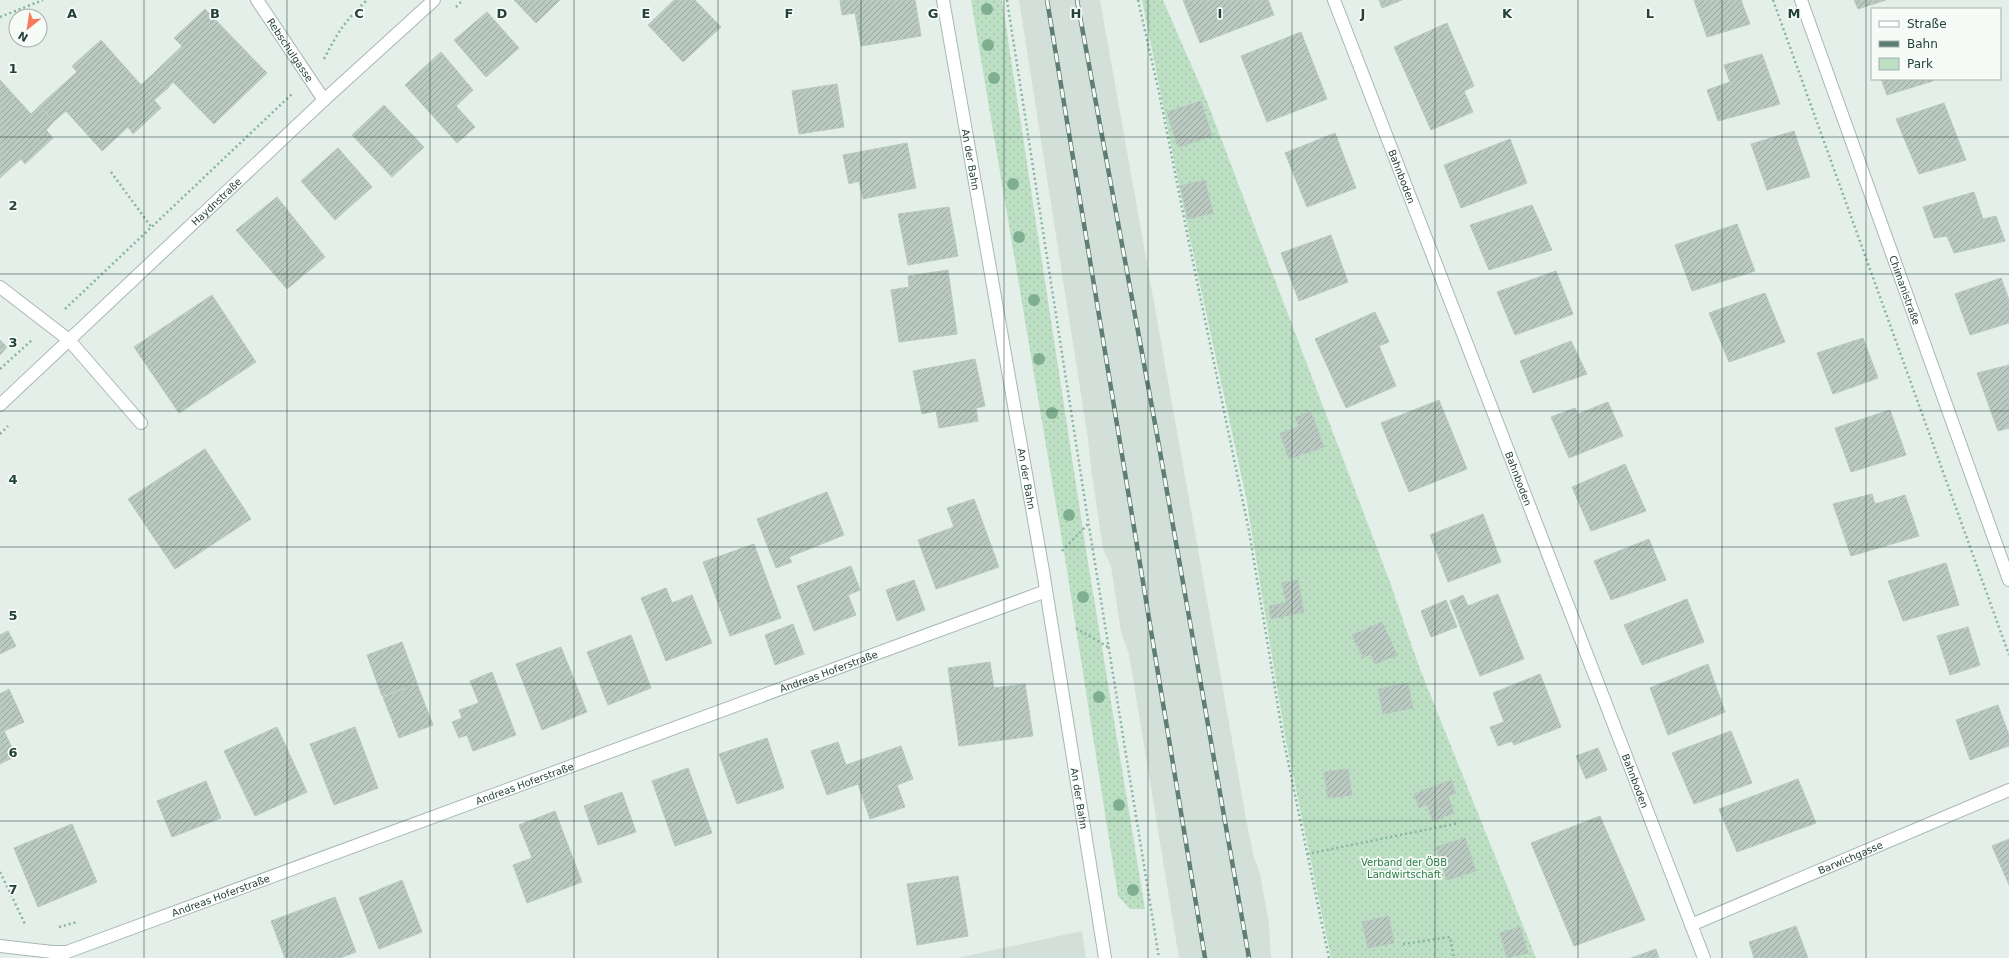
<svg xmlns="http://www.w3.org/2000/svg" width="2009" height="958" font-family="'DejaVu Sans',sans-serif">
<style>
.built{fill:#d3dfd9}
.green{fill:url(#green-dots)}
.building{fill:url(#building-hatch);stroke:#b7c9c0}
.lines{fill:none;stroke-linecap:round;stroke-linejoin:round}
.lane-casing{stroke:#a7b8b1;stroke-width:14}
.street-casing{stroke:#a7b8b1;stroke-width:14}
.path{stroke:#84b4a2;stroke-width:2.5;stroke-dasharray:2 3;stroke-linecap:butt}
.lane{stroke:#fff;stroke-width:12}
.street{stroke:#fff;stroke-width:12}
.rail-casing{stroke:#5e7d73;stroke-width:4.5}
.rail{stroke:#f6fbf8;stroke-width:3;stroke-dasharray:9;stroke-linecap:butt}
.tree{fill:#7faf90}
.grid{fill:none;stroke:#234238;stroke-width:1;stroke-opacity:0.55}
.labels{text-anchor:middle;stroke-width:3.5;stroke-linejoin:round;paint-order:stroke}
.street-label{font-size:10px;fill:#234238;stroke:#f6fbf8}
.park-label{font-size:10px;fill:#2b7b46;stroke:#f6fbf8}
.grid-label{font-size:13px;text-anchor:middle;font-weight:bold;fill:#234238;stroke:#f6fbf8;stroke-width:3.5;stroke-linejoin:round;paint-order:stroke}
</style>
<defs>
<pattern id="green-dots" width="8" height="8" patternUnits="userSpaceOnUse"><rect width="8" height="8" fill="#bde0c5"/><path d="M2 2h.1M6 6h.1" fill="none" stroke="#a2c1aa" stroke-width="1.8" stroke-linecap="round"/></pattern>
<pattern id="building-hatch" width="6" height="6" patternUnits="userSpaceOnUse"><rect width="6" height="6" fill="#bacac3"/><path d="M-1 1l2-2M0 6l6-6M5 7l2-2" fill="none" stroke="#97a69f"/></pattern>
</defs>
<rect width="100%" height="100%" fill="#e5efea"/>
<!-- built -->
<g class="built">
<path d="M 1019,0 L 1100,0 L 1247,824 L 1254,858 L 1260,873 L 1269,924 L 1271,958 L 1179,958 L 1129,654 L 1121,632 L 1111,566 L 1103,549 L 1091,468 L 1088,439 Z"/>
<path d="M 1082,931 L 1086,958 L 957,958 Z"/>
</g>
<!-- green -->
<g class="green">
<path d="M 971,0 L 1002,0 L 1087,556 L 1145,909 L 1130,909 L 1118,896 L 1065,558 Z"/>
<path d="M 1142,0 L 1163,0 L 1206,99 L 1390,582 L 1418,664 L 1536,958 L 1331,958 L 1285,736 L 1246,497 L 1186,220 Z"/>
</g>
<!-- building -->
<g class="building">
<path d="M 514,0 L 560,0 L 536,23 Z"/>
<path d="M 674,0 L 695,0 L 721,27 L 683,62 L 648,25 Z"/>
<path d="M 840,0 L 915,0 L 921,36 L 861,46 L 855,13 L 842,15 Z"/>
<path d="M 1183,0 L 1268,0 L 1274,15 L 1200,43 Z"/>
<path d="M 1379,0 L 1402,0 L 1382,8 Z"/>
<path d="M 1694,0 L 1741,0 L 1750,24 L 1707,37 Z"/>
<path d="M 1854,0 L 1886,0 L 1858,9 Z"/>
<path d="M 205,9 L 267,73 L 214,124 L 173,82 L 167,89 L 153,74 L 182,46 L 174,38 Z"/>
<path d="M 487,12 L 519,48 L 486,77 L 454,40 Z"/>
<path d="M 1447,23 L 1474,86 L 1464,91 L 1473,112 L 1431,130 L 1394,47 Z"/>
<path d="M 1301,32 L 1327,99 L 1267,122 L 1241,56 Z"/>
<path d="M 101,40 L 141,85 L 153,74 L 167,89 L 154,100 L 161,108 L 133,134 L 128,127 L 102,151 L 66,111 L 54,121 L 39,106 L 77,72 L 72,66 Z"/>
<path d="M 441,52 L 473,90 L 456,106 L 475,127 L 457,143 L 405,85 Z"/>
<path d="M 1762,54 L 1780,104 L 1718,121 L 1707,90 L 1730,82 L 1724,65 Z"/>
<path d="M 1881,79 L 1933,79 L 1933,81 L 1887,95 Z"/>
<path d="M 0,80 L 31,114 L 39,106 L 54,121 L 46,130 L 53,138 L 25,164 L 21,159 L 0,178 Z"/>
<path d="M 837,84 L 844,127 L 799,134 L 792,91 Z"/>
<path d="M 1201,101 L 1212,136 L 1178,147 L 1167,112 Z"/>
<path d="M 1944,103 L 1966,160 L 1919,174 L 1896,119 Z"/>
<path d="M 384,105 L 424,147 L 392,177 L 352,135 Z"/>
<path d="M 1794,131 L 1810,177 L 1767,190 L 1751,144 Z"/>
<path d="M 1335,133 L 1356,188 L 1307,207 L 1285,153 Z"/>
<path d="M 1510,139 L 1527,183 L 1461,208 L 1444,165 Z"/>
<path d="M 907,143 L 916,188 L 863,199 L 859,181 L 849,184 L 843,155 Z"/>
<path d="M 338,148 L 372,187 L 335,220 L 301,181 Z"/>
<path d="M 1205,180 L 1213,213 L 1188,219 L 1180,186 Z"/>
<path d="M 1974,192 L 1983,219 L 1996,216 L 2005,241 L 1954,253 L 1947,236 L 1934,238 L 1923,207 Z"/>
<path d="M 277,197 L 325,257 L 287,289 L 236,230 Z"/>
<path d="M 1532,205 L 1552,250 L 1489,270 L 1470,225 Z"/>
<path d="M 949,207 L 958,256 L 908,265 L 898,214 Z"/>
<path d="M 1737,224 L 1755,271 L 1692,291 L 1675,245 Z"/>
<path d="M 1331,235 L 1348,282 L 1299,301 L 1281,253 Z"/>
<path d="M 948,270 L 957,334 L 899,342 L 891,290 L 909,287 L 908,276 Z"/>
<path d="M 1556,271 L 1573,314 L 1515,335 L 1497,292 Z"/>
<path d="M 2001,278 L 2009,300 L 2009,323 L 1970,335 L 1955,294 Z"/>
<path d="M 1765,293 L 1785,342 L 1729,362 L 1709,313 Z"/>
<path d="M 212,295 L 256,362 L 179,413 L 134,347 Z"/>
<path d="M 1375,312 L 1389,342 L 1379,346 L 1396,386 L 1346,408 L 1315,339 Z"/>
<path d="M 1863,338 L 1878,378 L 1833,394 L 1817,353 Z"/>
<path d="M 0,340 L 7,347 L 0,355 Z"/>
<path d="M 1571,341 L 1587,374 L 1533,393 L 1520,361 Z"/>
<path d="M 975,359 L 985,406 L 976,408 L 978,421 L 939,428 L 936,411 L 922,414 L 913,371 Z"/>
<path d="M 2009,365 L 2009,428 L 1998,431 L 1977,373 Z"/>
<path d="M 1439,400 L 1467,469 L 1409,492 L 1381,423 Z"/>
<path d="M 1608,402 L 1623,436 L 1569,458 L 1551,417 L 1575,408 L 1578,414 Z"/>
<path d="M 1890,410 L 1906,455 L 1851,472 L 1835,428 Z"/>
<path d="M 1311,412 L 1324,447 L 1289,459 L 1280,433 L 1299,427 L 1295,417 Z"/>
<path d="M 205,449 L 251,519 L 175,569 L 128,499 Z"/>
<path d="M 1625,464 L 1646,511 L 1591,531 L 1572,487 Z"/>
<path d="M 827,492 L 844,535 L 789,557 L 792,562 L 776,568 L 757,519 Z"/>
<path d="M 1872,494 L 1875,504 L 1905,495 L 1919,536 L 1851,556 L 1833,504 Z"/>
<path d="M 974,499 L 999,567 L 936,589 L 918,540 L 954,527 L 947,508 Z"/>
<path d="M 1483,514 L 1501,562 L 1448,582 L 1430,535 Z"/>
<path d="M 1649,539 L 1666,580 L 1611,600 L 1594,561 Z"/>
<path d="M 754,544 L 781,618 L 730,636 L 703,562 Z"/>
<path d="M 1946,563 L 1959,605 L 1903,621 L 1888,581 Z"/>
<path d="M 851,566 L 860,590 L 848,595 L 856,615 L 814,631 L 797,586 Z"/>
<path d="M 914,580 L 925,610 L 897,621 L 886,590 Z"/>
<path d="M 1298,580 L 1304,612 L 1271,619 L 1269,606 L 1286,603 L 1282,583 Z"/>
<path d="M 666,588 L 672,603 L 692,595 L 712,643 L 666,661 L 641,598 Z"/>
<path d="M 1498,594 L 1524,659 L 1480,676 L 1450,601 L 1463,595 L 1468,606 Z"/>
<path d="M 1687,599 L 1704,642 L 1642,665 L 1624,625 Z"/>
<path d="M 1446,600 L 1457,627 L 1431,637 L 1421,611 Z"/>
<path d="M 1382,622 L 1397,655 L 1375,664 L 1371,654 L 1363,658 L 1352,635 Z"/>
<path d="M 793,624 L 804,654 L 775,665 L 765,635 Z"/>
<path d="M 1968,627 L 1980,665 L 1950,675 L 1937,636 Z"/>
<path d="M 8,631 L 16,646 L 0,654 L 0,635 Z"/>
<path d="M 631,635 L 651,688 L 608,705 L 587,652 Z"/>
<path d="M 402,642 L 417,683 L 382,696 L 367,655 Z"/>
<path d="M 561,647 L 587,712 L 542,730 L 516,664 Z"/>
<path d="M 990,662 L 994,688 L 1025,684 L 1033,736 L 959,746 L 948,668 Z"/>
<path d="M 1708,664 L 1725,712 L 1668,735 L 1650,688 Z"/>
<path d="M 492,672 L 516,735 L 473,751 L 467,735 L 459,738 L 452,722 L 462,718 L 459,710 L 479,703 L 470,681 Z"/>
<path d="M 1540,674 L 1561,727 L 1514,745 L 1512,741 L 1498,746 L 1490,727 L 1504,722 L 1493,693 Z"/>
<path d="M 1408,683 L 1413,708 L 1383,714 L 1378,689 Z"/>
<path d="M 417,684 L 433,725 L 399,738 L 383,697 Z"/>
<path d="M 9,689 L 24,722 L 4,731 L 16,756 L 0,764 L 0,694 Z"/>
<path d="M 1998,705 L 2009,735 L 2009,746 L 1970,760 L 1956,720 Z"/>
<path d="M 277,727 L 307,792 L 255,816 L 224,751 Z"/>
<path d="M 355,727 L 378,788 L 334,805 L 310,744 Z"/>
<path d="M 1731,731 L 1752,783 L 1694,804 L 1672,753 Z"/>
<path d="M 767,738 L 784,788 L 737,804 L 719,754 Z"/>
<path d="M 838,742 L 846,765 L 901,746 L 913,779 L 897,785 L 905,807 L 870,819 L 858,784 L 827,795 L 811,751 Z"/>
<path d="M 1598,748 L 1607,770 L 1586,779 L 1576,756 Z"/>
<path d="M 688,768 L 712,833 L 675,846 L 652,781 Z"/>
<path d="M 1348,769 L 1352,795 L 1328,798 L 1324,772 Z"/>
<path d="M 1798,779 L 1816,823 L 1737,852 L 1719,809 Z"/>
<path d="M 1451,780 L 1456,793 L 1448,796 L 1454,813 L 1433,821 L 1427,805 L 1419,808 L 1414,794 Z"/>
<path d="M 206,781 L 221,818 L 172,837 L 157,801 Z"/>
<path d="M 622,792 L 636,832 L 598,845 L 584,806 Z"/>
<path d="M 555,811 L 582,882 L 527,903 L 513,865 L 532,858 L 519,825 Z"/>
<path d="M 1600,816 L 1645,920 L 1574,946 L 1531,843 Z"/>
<path d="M 72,824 L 97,882 L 38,907 L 14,848 Z"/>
<path d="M 1465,838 L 1476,871 L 1447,880 L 1436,847 Z"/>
<path d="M 2009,839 L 2009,885 L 1992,846 Z"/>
<path d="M 958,876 L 968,936 L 917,945 L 907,884 Z"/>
<path d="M 402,880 L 422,932 L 379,949 L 359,898 Z"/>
<path d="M 335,897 L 356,952 L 340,958 L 285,958 L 271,921 Z"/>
<path d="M 1389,916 L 1394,943 L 1368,948 L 1362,922 Z"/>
<path d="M 1796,926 L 1808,958 L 1754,958 L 1749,942 Z"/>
<path d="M 1520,927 L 1528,953 L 1507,958 L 1500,933 Z"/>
<path d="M 1656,949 L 1659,958 L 1631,958 Z"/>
</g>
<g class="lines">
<!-- lane casing -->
<g class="lane-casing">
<path id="lane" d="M 0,287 L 69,340 L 141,423"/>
</g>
<!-- street casing -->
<g class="street-casing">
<g id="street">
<path id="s1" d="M 257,0 L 324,100"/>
<path id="s2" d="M 943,0 L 1043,571 L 1105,958"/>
<path id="s3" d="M 1334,0 L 1704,958"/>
<path id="s4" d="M 1801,0 L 2009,580"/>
<path id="s5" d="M 0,405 L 324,100 L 434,0"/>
<path id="s6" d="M 1691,925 L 2009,790"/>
<path id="s7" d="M 0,946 L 52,952 L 67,952 L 1046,591"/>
</g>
</g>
<!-- path -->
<g class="path">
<path d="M 1007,0 L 1087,514 L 1159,958"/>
<path d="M 1138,0 L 1160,97 L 1188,238 L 1249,531 L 1283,737 L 1329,958"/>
<path d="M 1773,0 L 2009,655"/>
<path d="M 456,7 L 463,0"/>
<path d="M 0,17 L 43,0"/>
<path d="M 324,59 C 338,32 344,22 367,0"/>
<path d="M 111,172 L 152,228"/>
<path d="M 65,309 L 292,94"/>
<path d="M 0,369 L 32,340"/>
<path d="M 0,434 L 8,426"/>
<path d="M 1062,551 L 1088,524"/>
<path d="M 1076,628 L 1108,647"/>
<path d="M 1307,854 L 1459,823"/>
<path d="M 0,872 L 26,926"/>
<path d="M 59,927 L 77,922"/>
<path d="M 1403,944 L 1450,937 L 1454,958"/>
</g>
<!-- lane -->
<use href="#lane" class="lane"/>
<!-- street -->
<use href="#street" class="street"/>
<!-- rail casing -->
<g class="rail-casing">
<g id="rail">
<path d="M 1047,0 L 1205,958"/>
<path d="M 1077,0 L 1156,429 L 1249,958"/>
</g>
</g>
<!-- rail -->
<use href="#rail" class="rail"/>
</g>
<!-- trees -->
<g class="tree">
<circle cx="987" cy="9" r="6"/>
<circle cx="988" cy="45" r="6"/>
<circle cx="994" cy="78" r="6"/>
<circle cx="1013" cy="184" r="6"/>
<circle cx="1019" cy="237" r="6"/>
<circle cx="1034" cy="300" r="6"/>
<circle cx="1039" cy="359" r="6"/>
<circle cx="1052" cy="413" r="6"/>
<circle cx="1069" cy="515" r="6"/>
<circle cx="1083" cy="597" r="6"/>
<circle cx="1099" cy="697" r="6"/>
<circle cx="1119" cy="805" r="6"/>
<circle cx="1133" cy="890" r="6"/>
</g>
<!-- grid -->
<path class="grid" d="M 144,0 L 144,958M 287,0 L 287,958M 430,0 L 430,958M 574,0 L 574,958M 718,0 L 718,958M 861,0 L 861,958M 1004,0 L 1004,958M 1148,0 L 1148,958M 1292,0 L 1292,958M 1435,0 L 1435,958M 1578,0 L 1578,958M 1722,0 L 1722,958M 1866,0 L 1866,958M 0,137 L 2009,137M 0,274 L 2009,274M 0,411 L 2009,411M 0,547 L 2009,547M 0,684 L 2009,684M 0,821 L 2009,821"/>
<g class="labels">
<!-- street labels -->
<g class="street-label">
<text dy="4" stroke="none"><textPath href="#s1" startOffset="60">Rebschulgasse</textPath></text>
<text dy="4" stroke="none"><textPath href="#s2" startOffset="162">An der Bahn</textPath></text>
<text dy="4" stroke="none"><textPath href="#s3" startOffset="189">Bahnboden</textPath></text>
<text dy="4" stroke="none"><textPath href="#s5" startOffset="297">Haydnstraße</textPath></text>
<text dy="4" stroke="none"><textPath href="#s4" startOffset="308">Chimanistraße</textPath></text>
<text dy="4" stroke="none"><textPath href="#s2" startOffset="486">An der Bahn</textPath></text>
<text dy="4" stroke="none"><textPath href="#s3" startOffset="513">Bahnboden</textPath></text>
<text dy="4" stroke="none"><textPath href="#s7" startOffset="879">Andreas Hoferstraße</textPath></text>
<text dy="4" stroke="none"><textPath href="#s3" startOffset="837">Bahnboden</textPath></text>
<text dy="4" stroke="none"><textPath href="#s7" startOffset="555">Andreas Hoferstraße</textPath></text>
<text dy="4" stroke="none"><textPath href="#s2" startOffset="810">An der Bahn</textPath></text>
<text dy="4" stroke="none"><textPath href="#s6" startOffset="173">Barwichgasse</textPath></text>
<text dy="4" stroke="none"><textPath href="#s7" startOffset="231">Andreas Hoferstraße</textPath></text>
</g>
<!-- park labels -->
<g class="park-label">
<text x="1404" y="866">Verband der ÖBB<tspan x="1404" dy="12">Landwirtschaft</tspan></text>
</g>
</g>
<g class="grid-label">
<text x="72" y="18">A</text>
<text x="215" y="18">B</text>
<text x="359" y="18">C</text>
<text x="502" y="18">D</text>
<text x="646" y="18">E</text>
<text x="789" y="18">F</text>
<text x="933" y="18">G</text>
<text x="1076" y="18">H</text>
<text x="1220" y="18">I</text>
<text x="1363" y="18">J</text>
<text x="1507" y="18">K</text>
<text x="1650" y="18">L</text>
<text x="1794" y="18">M</text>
<text x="13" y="73">1</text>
<text x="13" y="210">2</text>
<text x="13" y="347">3</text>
<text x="13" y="484">4</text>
<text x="13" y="620">5</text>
<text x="13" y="757">6</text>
<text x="13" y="894">7</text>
</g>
<!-- legend -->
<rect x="1871" y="8" width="130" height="72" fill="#f6fbf8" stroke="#a2b1ab"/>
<rect x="1879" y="21" width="20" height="6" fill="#ffffff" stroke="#a2b1ab"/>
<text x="1907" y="28" font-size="12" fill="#234238">Straße</text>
<rect x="1879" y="41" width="20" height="6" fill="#5e7d73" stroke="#a2b1ab"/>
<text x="1907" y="48" font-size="12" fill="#234238">Bahn</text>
<rect x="1879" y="58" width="20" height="12" fill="#bde0c5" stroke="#a2b1ab"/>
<text x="1907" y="68" font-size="12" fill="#234238">Park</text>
<!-- north arrow -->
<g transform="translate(28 28) rotate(210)"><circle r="19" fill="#f6fbf8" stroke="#a2b1ab"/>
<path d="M0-3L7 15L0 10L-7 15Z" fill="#f7795a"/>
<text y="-6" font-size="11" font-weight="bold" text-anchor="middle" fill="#234238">N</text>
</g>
</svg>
